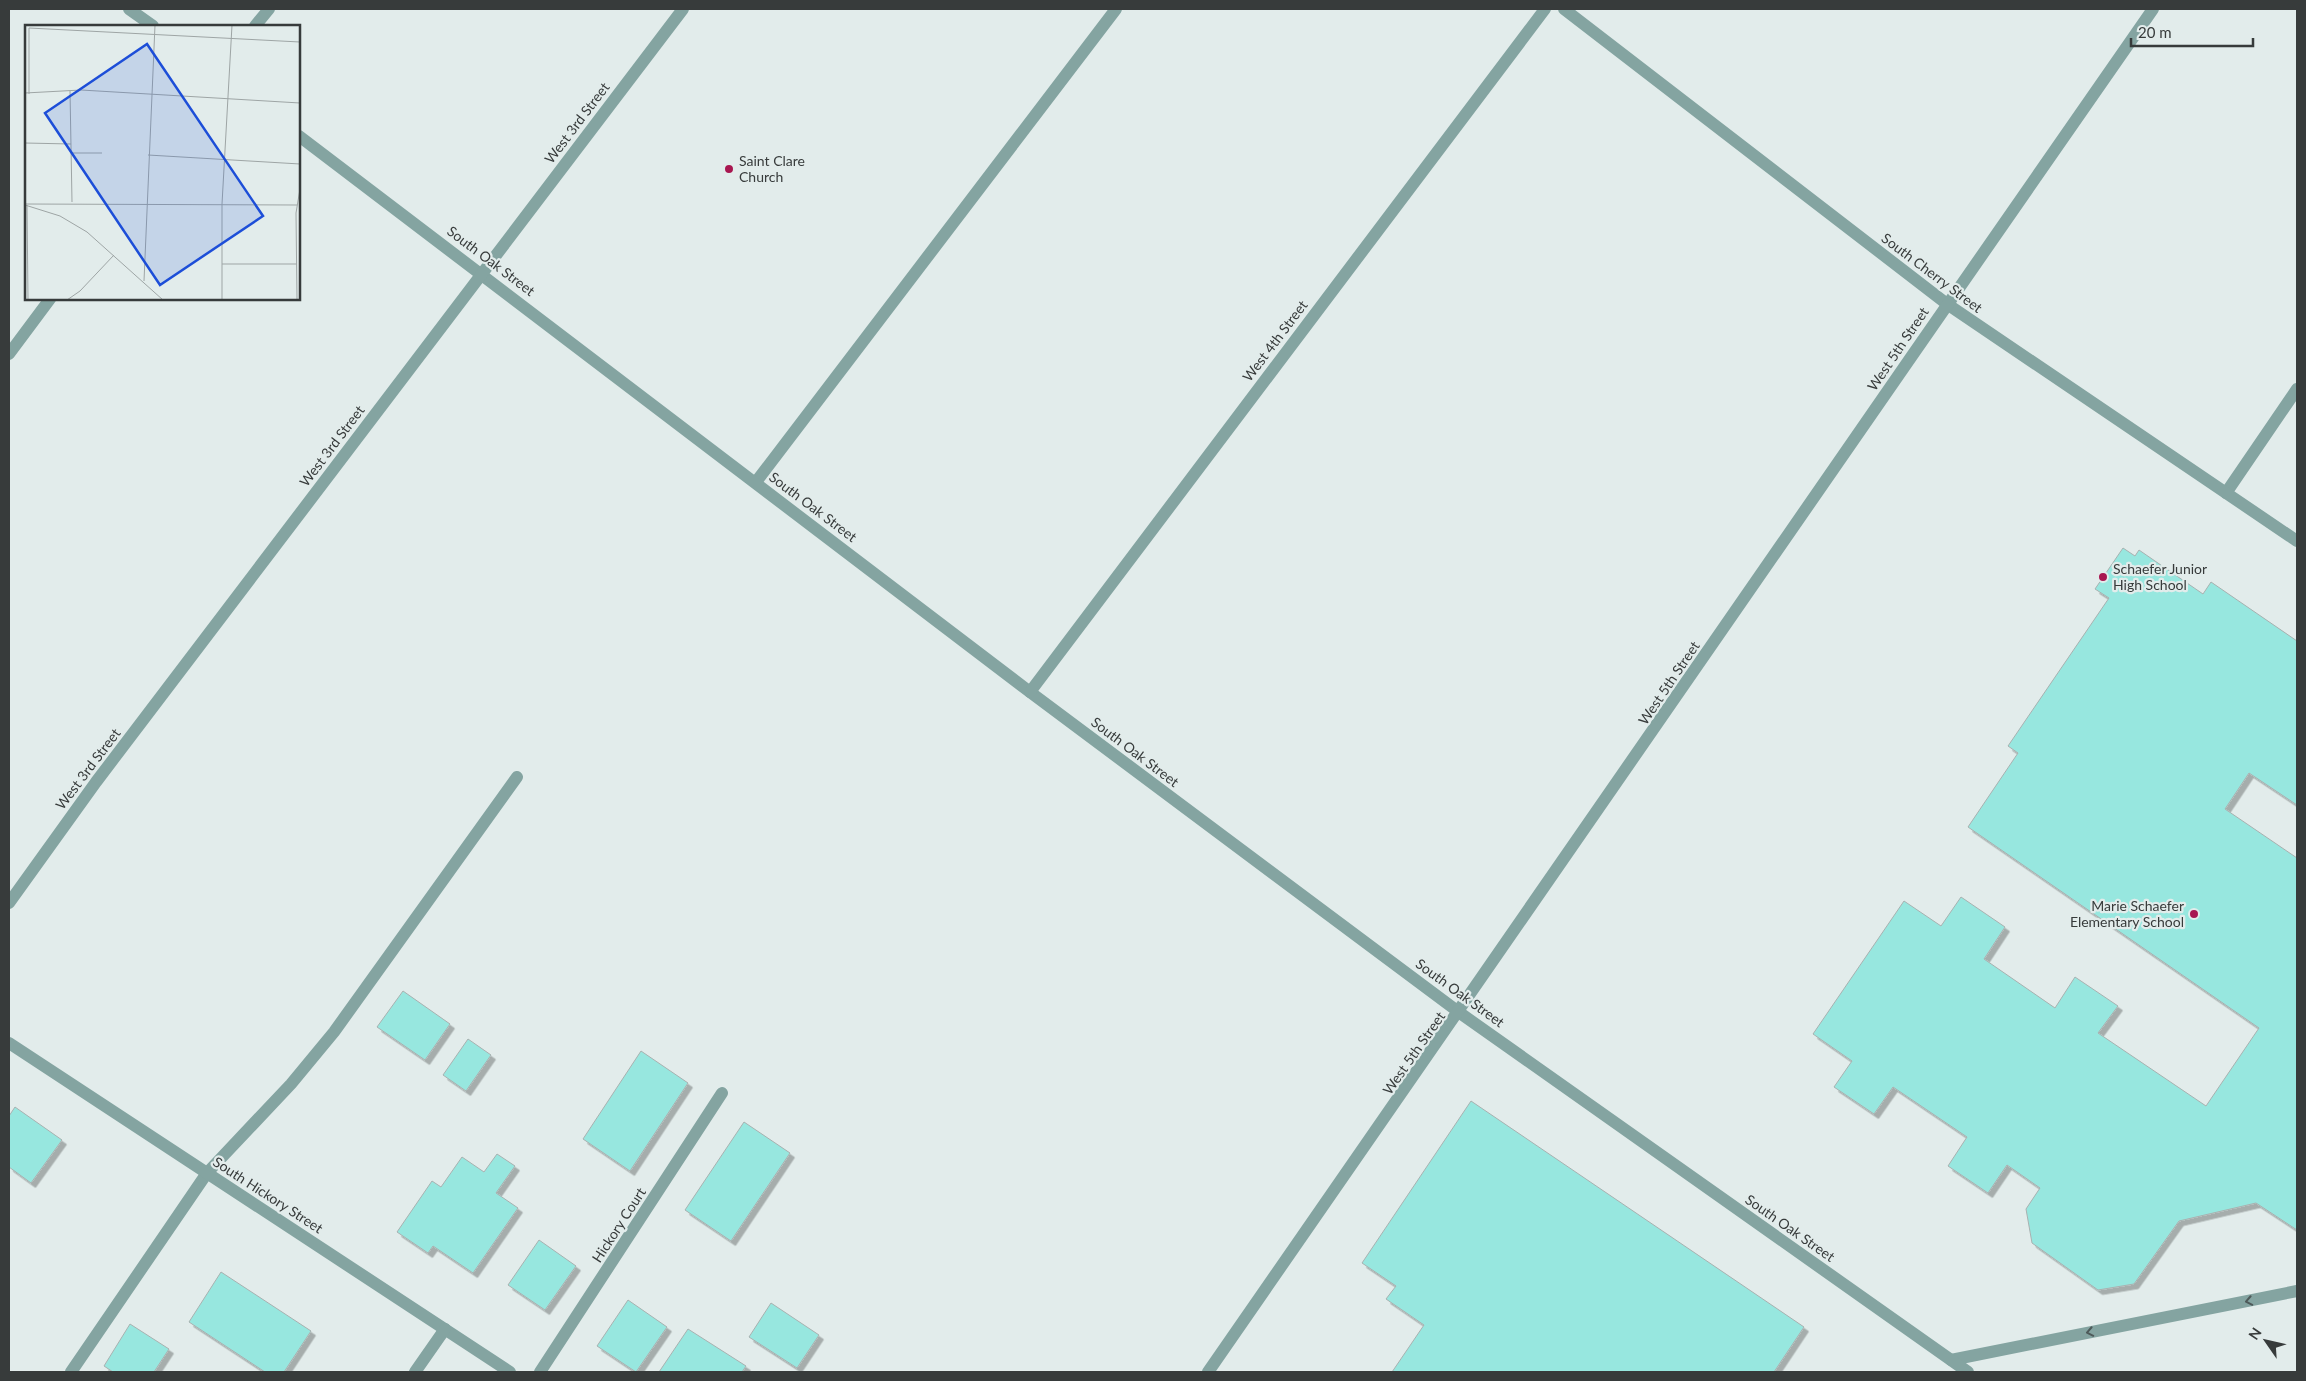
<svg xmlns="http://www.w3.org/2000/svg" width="2306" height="1381" font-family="Lato,sans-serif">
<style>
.building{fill:#97e7df;stroke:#a8b1b0;filter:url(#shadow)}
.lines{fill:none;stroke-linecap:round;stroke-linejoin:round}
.service{stroke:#84a4a1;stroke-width:12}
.minor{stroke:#84a4a1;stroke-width:12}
.tertiary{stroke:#84a4a1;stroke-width:12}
.oneway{stroke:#4e5a5a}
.poi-dot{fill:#a81650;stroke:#e2eceb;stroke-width:2}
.labels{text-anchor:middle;stroke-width:4.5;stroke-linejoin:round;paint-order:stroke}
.street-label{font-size:14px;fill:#373b3b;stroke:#e2eceb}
.poi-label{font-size:14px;fill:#373b3b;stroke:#e2eceb;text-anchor:start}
.inset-road{fill:none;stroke:#9ea5a5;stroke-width:1}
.view{fill:#1d4ed8;fill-opacity:0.15;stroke:#1d4ed8;stroke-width:2.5}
.inset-edge{fill:none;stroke:#373b3b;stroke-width:2.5}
</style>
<defs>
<filter id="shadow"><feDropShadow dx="4.5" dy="4.5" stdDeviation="0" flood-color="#0004"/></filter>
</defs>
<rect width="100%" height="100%" fill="#e2eceb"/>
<!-- building -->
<g class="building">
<path d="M 2123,548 L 2135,556 L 2139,550 L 2203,594 L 2211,582 L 2297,641 L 2297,805 L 2249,773 L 2225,809 L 2297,858 L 2297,1230 L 2256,1203 L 2179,1221 L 2134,1284 L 2098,1290 L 2032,1243 L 2026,1209 L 2040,1188 L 2007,1165 L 1988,1193 L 1948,1166 L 1967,1137 L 1893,1087 L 1874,1114 L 1834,1087 L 1852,1061 L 1813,1034 L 1904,901 L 1941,926 L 1961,897 L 2005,927 L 1984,959 L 2055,1008 L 2075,977 L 2118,1006 L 2098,1033 L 2206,1106 L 2259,1028 L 1968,827 L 2018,753 L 2008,746 L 2109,598 L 2095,589 Z"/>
<path d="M 403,991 L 450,1024 L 425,1060 L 377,1027 Z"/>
<path d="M 468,1039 L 491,1055 L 466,1091 L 443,1075 Z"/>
<path d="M 641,1051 L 688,1083 L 630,1171 L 583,1139 Z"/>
<path d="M 1471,1101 L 1804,1327 L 1774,1372 L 1392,1372 L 1424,1325 L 1386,1299 L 1396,1286 L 1362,1263 Z"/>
<path d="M 15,1107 L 62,1140 L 31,1183 L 9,1167 L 9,1116 Z"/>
<path d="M 744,1122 L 790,1153 L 731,1241 L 685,1210 Z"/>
<path d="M 497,1154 L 515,1166 L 496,1193 L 518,1208 L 473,1273 L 433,1246 L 428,1253 L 397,1232 L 432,1181 L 441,1187 L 462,1157 L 484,1172 Z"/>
<path d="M 539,1240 L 576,1266 L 545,1310 L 508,1285 Z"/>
<path d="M 221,1272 L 311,1331 L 284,1372 L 265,1372 L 189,1322 Z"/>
<path d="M 628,1300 L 667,1327 L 636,1372 L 597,1346 Z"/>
<path d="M 771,1303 L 819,1335 L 797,1368 L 749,1337 Z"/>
<path d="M 130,1324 L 169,1349 L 154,1372 L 113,1372 L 104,1366 Z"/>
<path d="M 688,1329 L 746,1366 L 742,1372 L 659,1372 Z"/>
</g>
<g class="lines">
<!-- service -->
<g class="service">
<path d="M 255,26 L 269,9"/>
<path d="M 9,354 L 50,299"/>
<path d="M 756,482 L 1116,9"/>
<path d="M 2226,493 L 2297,389"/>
<path d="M 1951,1360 L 2297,1291"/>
<path d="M 71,1372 L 207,1173 L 291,1084 L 334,1032 L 517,777"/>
</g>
<!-- minor -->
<g class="minor">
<path d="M 129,9 L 153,26"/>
<path d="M 1564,9 L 1947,304 L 2297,541"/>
<path d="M 299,136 L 1030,692 L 1460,1013 L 1968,1372"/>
<path d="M 1030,692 L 1545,9"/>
<path d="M 9,1043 L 510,1372"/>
<path d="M 415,1372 L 445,1329"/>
<path d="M 540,1372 L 722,1093"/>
<path d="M 1208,1372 C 1526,920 1836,462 2153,9"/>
</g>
<!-- tertiary -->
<path class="tertiary" d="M 9,903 L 96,782 L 683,9"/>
</g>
<!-- one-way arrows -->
<defs><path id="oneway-chevron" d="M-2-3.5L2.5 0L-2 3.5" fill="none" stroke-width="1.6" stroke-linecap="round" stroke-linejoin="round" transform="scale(1.25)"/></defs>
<g class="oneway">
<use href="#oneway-chevron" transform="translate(2249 1301) rotate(169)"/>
<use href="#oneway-chevron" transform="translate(2090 1332) rotate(169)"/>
</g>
<!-- markers -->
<g class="poi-dot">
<circle cx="729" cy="169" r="5"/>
<circle cx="2103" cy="577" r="5"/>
<circle cx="2194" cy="914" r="5"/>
</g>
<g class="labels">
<!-- street labels -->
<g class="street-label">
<text transform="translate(577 123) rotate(-53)" y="5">West 3rd Street</text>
<text transform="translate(491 261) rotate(37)" y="5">South Oak Street</text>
<text transform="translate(1932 273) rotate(37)" y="5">South Cherry Street</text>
<text transform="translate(1275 341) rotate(-53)" y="5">West 4th Street</text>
<text transform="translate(1898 349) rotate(-56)" y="5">West 5th Street</text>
<text transform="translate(332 446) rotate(-53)" y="5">West 3rd Street</text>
<text transform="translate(813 507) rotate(37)" y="5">South Oak Street</text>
<text transform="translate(1669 683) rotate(-56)" y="5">West 5th Street</text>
<text transform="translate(1135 752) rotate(37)" y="5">South Oak Street</text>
<text transform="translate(88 769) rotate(-53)" y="5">West 3rd Street</text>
<text transform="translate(1460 993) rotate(36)" y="5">South Oak Street</text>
<text transform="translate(1414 1053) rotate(-55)" y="5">West 5th Street</text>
<text transform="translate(268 1195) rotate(33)" y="5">South Hickory Street</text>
<text transform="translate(619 1225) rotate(-57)" y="5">Hickory Court</text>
<text transform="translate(1790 1228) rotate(35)" y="5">South Oak Street</text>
</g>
<!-- poi labels -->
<g class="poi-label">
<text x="739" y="166">Saint Clare<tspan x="739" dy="16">Church</tspan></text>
<text x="2113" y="574">Schaefer Junior<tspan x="2113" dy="16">High School</tspan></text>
<text x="2184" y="911" text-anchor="end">Marie Schaefer<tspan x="2184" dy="16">Elementary School</tspan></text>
</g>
</g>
<!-- overview -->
<g transform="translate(25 25)">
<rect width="275" height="275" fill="#e2eceb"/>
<path class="inset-road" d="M 45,66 L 47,177M 0,68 L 56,65 L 275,78M 4,69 L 4,3 L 275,17M 0,118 L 46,119M 46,128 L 77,128M 123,130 L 275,139M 0,179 L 272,180M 0,180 L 35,191 L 62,207 L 138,275M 2,180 L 3,275M 197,239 L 272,239M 119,256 L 130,0M 42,275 L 55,266 L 89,230M 197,275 L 197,179 L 207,0M 272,275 L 271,188 L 275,164"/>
<path class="view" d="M 122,19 L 238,191 L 135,260 L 20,88 Z"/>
<rect width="275" height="275" class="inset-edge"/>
</g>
<!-- border -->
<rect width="2306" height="1381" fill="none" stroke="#373b3b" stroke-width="20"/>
<!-- north arrow -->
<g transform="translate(2266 1341) rotate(304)" stroke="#e2eceb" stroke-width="4" paint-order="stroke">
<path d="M0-4L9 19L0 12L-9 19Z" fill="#373b3b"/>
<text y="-8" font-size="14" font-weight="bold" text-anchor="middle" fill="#373b3b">N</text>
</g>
<!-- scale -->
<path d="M2131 38v8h122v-8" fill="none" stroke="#373b3b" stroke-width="2.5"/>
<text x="2138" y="38" font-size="15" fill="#373b3b" stroke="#e2eceb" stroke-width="4" paint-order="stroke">20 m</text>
</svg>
